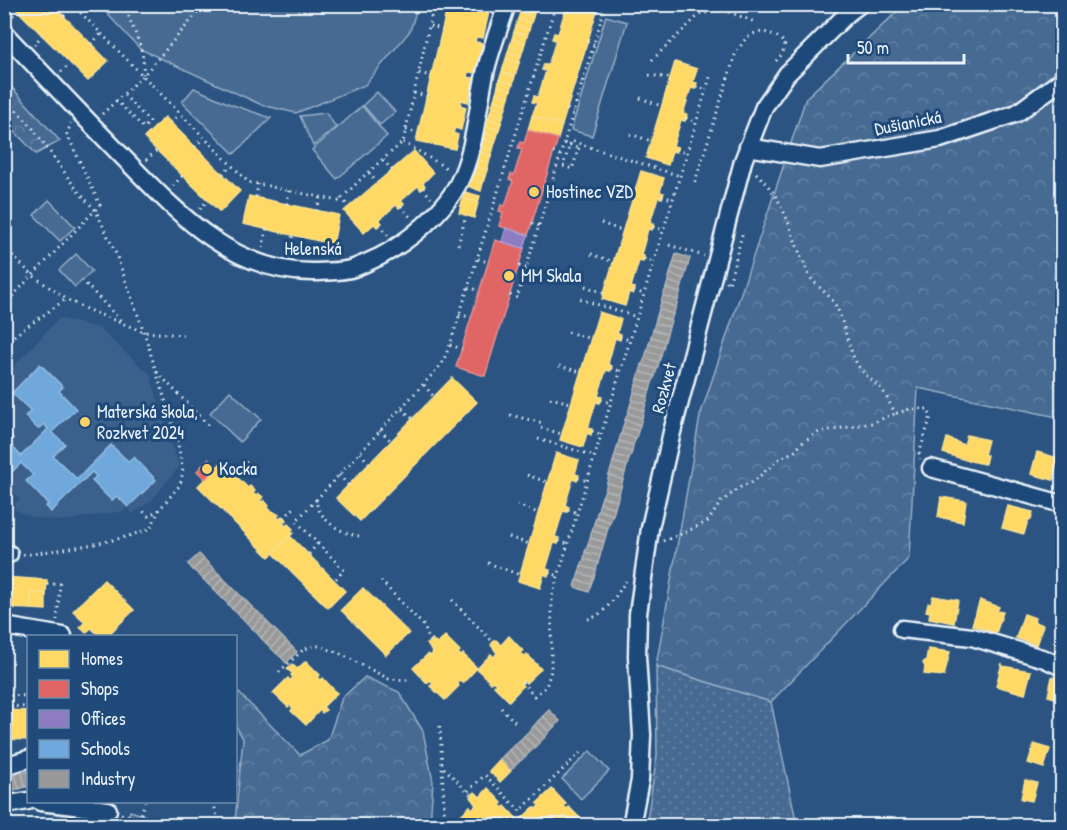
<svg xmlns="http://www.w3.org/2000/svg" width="1067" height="830" font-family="'Patrick Hand',sans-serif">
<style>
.built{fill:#3a608b}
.grass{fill:url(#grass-dots);stroke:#98aec6;stroke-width:1.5}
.forest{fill:url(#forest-crowns);stroke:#98aec6;stroke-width:1.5}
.green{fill:#476b93;stroke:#98aec6;stroke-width:1.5}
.homes{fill:#ffd966;stroke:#f8e092;stroke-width:1.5}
.shops{fill:#e06666;stroke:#e29092;stroke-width:1.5}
.offices{fill:#8e7cc3;stroke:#a99fd3;stroke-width:1.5}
.schools{fill:#6fa8dc;stroke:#93bee4;stroke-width:1.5}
.industry{fill:#999;stroke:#b1b3b6;stroke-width:1.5}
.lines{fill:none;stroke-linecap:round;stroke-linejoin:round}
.minor-casing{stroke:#e8f1f8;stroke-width:21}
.path{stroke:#e8f1f8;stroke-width:3;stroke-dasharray:1.5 4.5;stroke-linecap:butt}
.minor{stroke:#1f4a7a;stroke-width:16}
.path-bridge{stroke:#e8f1f8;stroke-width:3;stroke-dasharray:1.5 4.5;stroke-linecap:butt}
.poi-dot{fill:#ffd166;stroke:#1f4a7a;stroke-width:2}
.labels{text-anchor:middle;stroke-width:6;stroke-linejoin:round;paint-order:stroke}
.street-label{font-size:18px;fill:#e8f1f8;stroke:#1f4a7a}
.poi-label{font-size:18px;fill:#e8f1f8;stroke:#1f4a7a;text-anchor:start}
</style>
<defs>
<pattern id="grass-dots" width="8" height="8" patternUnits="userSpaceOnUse" patternTransform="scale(1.5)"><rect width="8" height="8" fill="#476b93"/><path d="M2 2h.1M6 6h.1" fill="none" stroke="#6281a3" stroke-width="1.8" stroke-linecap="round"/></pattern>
<pattern id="forest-crowns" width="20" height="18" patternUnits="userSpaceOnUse" patternTransform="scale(1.5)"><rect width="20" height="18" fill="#476b93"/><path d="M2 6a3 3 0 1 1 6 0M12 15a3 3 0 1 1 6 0" fill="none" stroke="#6281a3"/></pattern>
</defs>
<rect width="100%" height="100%" fill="#2b5482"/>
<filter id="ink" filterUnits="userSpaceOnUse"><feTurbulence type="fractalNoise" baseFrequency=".0167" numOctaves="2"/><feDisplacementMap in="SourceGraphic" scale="12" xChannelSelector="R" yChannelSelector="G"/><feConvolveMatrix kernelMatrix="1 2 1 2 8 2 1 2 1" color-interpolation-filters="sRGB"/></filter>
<g filter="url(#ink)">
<!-- built -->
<path class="built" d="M 59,318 L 98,328 L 150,374 L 179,467 L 152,500 L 133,514 L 127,508 L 124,511 L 62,521 L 32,517 L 13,509 L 19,499 L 5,485 L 4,377 Z"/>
<!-- grass -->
<path class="grass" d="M 656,666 L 771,702 L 797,825 L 646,826 L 657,756 Z"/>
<!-- forest -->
<g class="forest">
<path d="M 904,5 L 1062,5 L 1062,418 L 918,388 L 909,558 L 771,702 L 656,666 L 700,416 L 806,98 Z"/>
<path d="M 4,80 L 5,80 L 60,141 L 36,154 L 5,121 Z"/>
<path d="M 365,677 L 399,692 L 423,731 L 433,782 L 430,825 L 237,825 L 235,822 L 243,739 L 236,726 L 236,690 L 300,755 L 328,740 L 342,698 Z"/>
</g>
<!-- green -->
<g class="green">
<path d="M 99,5 L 418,5 L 410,31 L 365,85 L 296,113 L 262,105 L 140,49 Z"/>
<path d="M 606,16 L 627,22 L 592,136 L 571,130 Z"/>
<path d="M 194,88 L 230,104 L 271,118 L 234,154 L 182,102 Z"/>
<path d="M 377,92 L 395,112 L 380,125 L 363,105 Z"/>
<path d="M 362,106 L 387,136 L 337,179 L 312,150 Z"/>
<path d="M 326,113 L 336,127 L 313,146 L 300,116 Z"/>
<path d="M 49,200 L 75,227 L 60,241 L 34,215 Z"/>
<path d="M 76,254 L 92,271 L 75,287 L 59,270 Z"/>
<path d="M 230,391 L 261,419 L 240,442 L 210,413 Z"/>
<path d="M 590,751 L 609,771 L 581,799 L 562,779 Z"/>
<path d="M 130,811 L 155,819 L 153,825 L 136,825 L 127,822 Z"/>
</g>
<!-- homes -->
<g class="homes">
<path d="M 11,4 L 52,4 L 108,61 L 88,81 Z"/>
<path d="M 448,4 L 491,4 L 490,7 L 483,6 L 482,11 L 489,12 L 483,38 L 476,37 L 475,42 L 482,43 L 475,73 L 468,72 L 467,77 L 474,78 L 468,102 L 461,100 L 461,103 L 460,105 L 466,107 L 461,130 L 455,128 L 453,133 L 458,135 L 455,149 L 416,141 Z"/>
<path d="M 562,4 L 599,4 L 562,125 L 532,116 L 537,103 L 532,102 L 534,96 L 538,97 L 546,71 L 542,70 L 544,64 L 548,66 L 556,40 L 552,39 L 554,33 L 558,34 L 566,8 L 562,7 Z"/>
<path d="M 522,6 L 535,10 L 533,17 L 520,13 Z"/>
<path d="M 520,13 L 533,17 L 531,23 L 518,19 Z"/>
<path d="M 518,19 L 531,23 L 529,30 L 516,26 Z"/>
<path d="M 516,26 L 529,30 L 527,36 L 514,32 Z"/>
<path d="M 514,32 L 527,36 L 525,43 L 512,39 Z"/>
<path d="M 512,39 L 525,43 L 523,50 L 510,46 Z"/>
<path d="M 510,46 L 523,50 L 521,56 L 508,52 Z"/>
<path d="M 508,52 L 521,56 L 519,63 L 506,59 Z"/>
<path d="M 506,59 L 519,63 L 517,69 L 504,65 Z"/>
<path d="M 675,62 L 697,69 L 693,82 L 697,83 L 695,89 L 691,88 L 683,114 L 687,115 L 685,121 L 681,120 L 673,146 L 678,147 L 676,152 L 672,151 L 668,165 L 646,158 Z"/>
<path d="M 504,65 L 517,69 L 515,76 L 502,72 Z"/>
<path d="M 502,72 L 515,76 L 513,84 L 499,80 Z"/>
<path d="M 499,80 L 513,84 L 511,90 L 498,86 Z"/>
<path d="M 498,86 L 511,90 L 509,97 L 496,93 Z"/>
<path d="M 496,93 L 509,97 L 507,104 L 494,100 Z"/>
<path d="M 494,100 L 507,104 L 505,110 L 492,106 Z"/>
<path d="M 492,106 L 505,110 L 503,117 L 490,113 Z"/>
<path d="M 490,113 L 503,117 L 501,123 L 488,119 Z"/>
<path d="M 532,116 L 562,125 L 558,139 L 528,130 Z"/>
<path d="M 165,117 L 240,191 L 220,212 L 144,138 Z"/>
<path d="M 488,119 L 501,123 L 499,130 L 486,126 Z"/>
<path d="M 486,126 L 499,130 L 497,137 L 484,132 Z"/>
<path d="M 484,132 L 497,137 L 495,143 L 482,139 Z"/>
<path d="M 482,139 L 495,143 L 493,150 L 480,146 Z"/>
<path d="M 480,146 L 493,150 L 491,156 L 478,152 Z"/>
<path d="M 414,151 L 433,173 L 423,183 L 425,186 L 421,190 L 418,186 L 401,201 L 404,204 L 399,208 L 396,205 L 379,220 L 382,223 L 377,227 L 374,224 L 364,233 L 344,211 Z"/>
<path d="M 478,152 L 491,156 L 489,163 L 476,159 Z"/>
<path d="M 476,159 L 489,163 L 487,170 L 474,166 Z"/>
<path d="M 474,166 L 487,170 L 485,176 L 472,172 Z"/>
<path d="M 641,171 L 664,178 L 660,192 L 664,193 L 662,198 L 658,197 L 650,223 L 654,224 L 652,230 L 648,229 L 641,255 L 644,256 L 643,262 L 639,261 L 631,287 L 635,288 L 633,294 L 629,292 L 625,306 L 602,299 Z"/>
<path d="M 472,172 L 485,176 L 483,183 L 470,179 Z"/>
<path d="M 470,179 L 483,183 L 481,191 L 467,186 Z"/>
<path d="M 465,192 L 480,196 L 478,203 L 463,198 Z"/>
<path d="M 249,196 L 339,215 L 333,244 L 243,224 Z"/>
<path d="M 463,198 L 478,203 L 474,218 L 459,213 Z"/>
<path d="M 599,312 L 621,319 L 617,333 L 621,334 L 620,340 L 615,338 L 608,364 L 612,366 L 610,371 L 606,370 L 598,396 L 602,397 L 600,403 L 596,402 L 588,428 L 592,429 L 591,435 L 587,433 L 583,447 L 560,440 Z"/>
<path d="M 452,378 L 477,402 L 360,521 L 336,498 Z"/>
<path d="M 967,435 L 988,440 L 984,455 L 987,455 L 985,464 L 966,460 L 943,453 L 947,438 L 964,445 Z"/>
<path d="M 1037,452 L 1058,458 L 1053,480 L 1031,474 Z"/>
<path d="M 556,453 L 579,460 L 575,474 L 579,475 L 577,481 L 573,479 L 565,505 L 569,507 L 567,512 L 563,511 L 555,537 L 559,538 L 558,544 L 554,543 L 546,569 L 550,570 L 548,576 L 544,574 L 540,588 L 518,581 Z"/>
<path d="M 222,462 L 232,472 L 235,469 L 237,471 L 239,474 L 237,477 L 248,488 L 250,486 L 255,491 L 253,493 L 256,496 L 258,493 L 263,497 L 260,500 L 262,502 L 264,500 L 269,506 L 267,508 L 279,515 L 277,517 L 279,519 L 282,516 L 286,520 L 283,523 L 286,526 L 288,524 L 293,529 L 291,531 L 293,533 L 269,557 L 198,486 Z"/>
<path d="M 941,497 L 966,501 L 963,522 L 938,517 Z"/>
<path d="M 1008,506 L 1033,512 L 1031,520 L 1028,520 L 1024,534 L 1002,528 Z"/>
<path d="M 290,536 L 345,591 L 328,608 L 273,553 Z"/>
<path d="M 4,577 L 47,580 L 46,594 L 31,593 L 31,609 L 4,608 Z"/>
<path d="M 104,580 L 134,610 L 107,636 L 100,636 L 91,628 L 86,633 L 80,627 L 85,622 L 73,611 Z"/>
<path d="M 363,588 L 409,633 L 386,655 L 341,610 Z"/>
<path d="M 31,593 L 46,594 L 46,610 L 31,609 Z"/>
<path d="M 933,596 L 958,600 L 954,623 L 929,618 L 930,612 L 926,611 L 928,603 L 931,603 Z"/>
<path d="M 980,600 L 999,607 L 997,611 L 1003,612 L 996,633 L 972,625 Z"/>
<path d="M 1024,614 L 1035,618 L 1034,622 L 1043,625 L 1036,645 L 1016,638 Z"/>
<path d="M 1062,629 L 1062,653 L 1055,650 Z"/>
<path d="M 445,636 L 460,651 L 458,653 L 461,656 L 463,654 L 477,668 L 463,683 L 460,680 L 457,683 L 459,686 L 445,700 L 430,686 L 433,684 L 430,680 L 427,683 L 413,668 L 428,654 L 430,656 L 433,653 L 427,644 L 430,642 L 432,639 L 437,644 Z"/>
<path d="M 509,636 L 523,651 L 521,653 L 525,656 L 527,654 L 541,669 L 526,683 L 524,681 L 521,684 L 523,686 L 509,701 L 494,686 L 496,684 L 493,681 L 491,683 L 477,669 L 491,654 L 494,657 L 497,653 L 491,645 L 493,642 L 496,640 L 501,645 Z"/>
<path d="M 928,649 L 950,652 L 944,676 L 924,674 L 925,667 L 923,663 L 926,660 Z"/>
<path d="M 306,661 L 320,675 L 318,677 L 321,680 L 323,678 L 337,693 L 323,707 L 326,710 L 322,713 L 320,710 L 306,725 L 291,711 L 293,708 L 290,705 L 288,707 L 273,693 L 288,678 L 290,681 L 293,677 L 291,675 L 293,674 L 287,669 L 292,664 L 297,669 Z"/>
<path d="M 1002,663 L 1002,666 L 1031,671 L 1025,694 L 996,686 Z"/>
<path d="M 1052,677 L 1062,679 L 1062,700 L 1048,696 Z"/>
<path d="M 4,710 L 28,711 L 28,740 L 4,739 Z"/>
<path d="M 1034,744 L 1050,749 L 1044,768 L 1028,763 Z"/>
<path d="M 500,759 L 511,771 L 500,782 L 489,771 Z"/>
<path d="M 1025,780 L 1037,783 L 1032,801 L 1021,799 Z"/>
<path d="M 488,788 L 502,803 L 500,805 L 503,808 L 505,806 L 519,821 L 515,826 L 461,826 L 456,820 L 470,806 L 472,809 L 476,805 L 470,797 L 475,792 L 480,797 Z"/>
<path d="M 552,789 L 566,804 L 564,806 L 567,809 L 569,807 L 583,821 L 579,826 L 524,826 L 519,821 L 534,807 L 536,809 L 539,806 L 537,803 Z"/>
</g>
<!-- shops -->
<g class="shops">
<path d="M 528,130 L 558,139 L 528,235 L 499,226 L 503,212 L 499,211 L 501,205 L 505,206 L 513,181 L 509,179 L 510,177 L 511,174 L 514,175 L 522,149 L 518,148 L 520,142 L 524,143 Z"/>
<path d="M 495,240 L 524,248 L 485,376 L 456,367 Z"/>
<path d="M 208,459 L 217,468 L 205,479 L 197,471 Z"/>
</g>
<!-- offices -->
<path class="offices" d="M 506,228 L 528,235 L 524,248 L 502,242 Z"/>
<!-- schools -->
<path class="schools" d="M 40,364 L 63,387 L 59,391 L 76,409 L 52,432 L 65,444 L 53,456 L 77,479 L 111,445 L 129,462 L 134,457 L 156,480 L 128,507 L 117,496 L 112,501 L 92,481 L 96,476 L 92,472 L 51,512 L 46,506 L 48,504 L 26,481 L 33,475 L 21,463 L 4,480 L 4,429 L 13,438 L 9,443 L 21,456 L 48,429 L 44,424 L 38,429 L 25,416 L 31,411 L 12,393 Z"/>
<!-- industry -->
<g class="industry">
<path d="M 676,254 L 690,258 L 688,265 L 674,261 Z"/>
<path d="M 674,261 L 688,265 L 686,272 L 672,267 Z"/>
<path d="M 672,267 L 686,272 L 684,279 L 670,274 Z"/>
<path d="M 670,274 L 684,279 L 682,286 L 668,281 Z"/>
<path d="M 668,281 L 682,286 L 680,293 L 666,288 Z"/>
<path d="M 666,288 L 680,293 L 678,300 L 663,296 Z"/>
<path d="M 663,296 L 678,300 L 676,307 L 661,302 Z"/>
<path d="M 661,302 L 676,307 L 673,314 L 659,309 Z"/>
<path d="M 659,309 L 673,314 L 671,321 L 657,316 Z"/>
<path d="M 657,316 L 671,321 L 669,327 L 655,323 Z"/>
<path d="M 655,323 L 669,327 L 667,334 L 653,330 Z"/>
<path d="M 653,330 L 667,334 L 665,341 L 651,337 Z"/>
<path d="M 651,337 L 665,341 L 663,348 L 649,344 Z"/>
<path d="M 649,344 L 663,348 L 661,355 L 647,351 Z"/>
<path d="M 647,351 L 661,355 L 659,362 L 645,358 Z"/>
<path d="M 645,358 L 659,362 L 657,369 L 642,365 Z"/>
<path d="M 642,365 L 657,369 L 655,376 L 640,372 Z"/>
<path d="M 640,372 L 655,376 L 652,383 L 638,379 Z"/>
<path d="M 638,379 L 652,383 L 650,390 L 636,385 Z"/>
<path d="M 636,385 L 650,390 L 648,397 L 634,392 Z"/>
<path d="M 634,392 L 648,397 L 646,404 L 632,400 Z"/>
<path d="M 632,400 L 646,404 L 644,411 L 630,406 Z"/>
<path d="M 630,406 L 644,411 L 642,418 L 628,413 Z"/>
<path d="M 628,413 L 642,418 L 640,425 L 625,420 Z"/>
<path d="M 625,420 L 640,425 L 638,431 L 623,427 Z"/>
<path d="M 623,427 L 638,431 L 636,438 L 621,434 Z"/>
<path d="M 621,434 L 636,438 L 633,445 L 619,441 Z"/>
<path d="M 619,441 L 633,445 L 632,452 L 617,448 Z"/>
<path d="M 617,448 L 632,452 L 629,459 L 615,455 Z"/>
<path d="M 615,455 L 629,459 L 627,466 L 613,462 Z"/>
<path d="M 613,462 L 627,466 L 625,473 L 611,469 Z"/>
<path d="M 611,469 L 625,473 L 623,480 L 609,475 Z"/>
<path d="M 609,475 L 623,480 L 621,487 L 607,483 Z"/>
<path d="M 607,483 L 621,487 L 619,494 L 605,490 Z"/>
<path d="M 605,490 L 619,494 L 617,501 L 602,497 Z"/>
<path d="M 602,497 L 617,501 L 615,508 L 600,503 Z"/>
<path d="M 600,503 L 615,508 L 613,515 L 598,510 Z"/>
<path d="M 598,510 L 613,515 L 610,522 L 596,517 Z"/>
<path d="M 596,517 L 610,522 L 608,528 L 594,524 Z"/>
<path d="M 594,524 L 608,528 L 606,535 L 592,531 Z"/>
<path d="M 592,531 L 606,535 L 604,542 L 590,538 Z"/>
<path d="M 590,538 L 604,542 L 602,549 L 588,545 Z"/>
<path d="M 588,545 L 602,549 L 600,556 L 585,552 Z"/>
<path d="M 585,552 L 600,556 L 598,563 L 584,559 Z"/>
<path d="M 199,554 L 204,559 L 193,570 L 188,564 Z"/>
<path d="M 204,559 L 209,564 L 198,574 L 193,570 Z"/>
<path d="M 584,559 L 598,563 L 596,570 L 581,566 Z"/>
<path d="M 209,564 L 214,569 L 203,579 L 198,574 Z"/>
<path d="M 581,566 L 596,570 L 594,577 L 579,573 Z"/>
<path d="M 214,569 L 219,574 L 208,584 L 203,579 Z"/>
<path d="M 579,573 L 594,577 L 591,584 L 577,580 Z"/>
<path d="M 219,574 L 223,578 L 213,589 L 208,584 Z"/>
<path d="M 223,578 L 228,583 L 218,594 L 213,589 Z"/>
<path d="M 577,580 L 591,584 L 589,592 L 575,587 Z"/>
<path d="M 228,583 L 233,588 L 223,599 L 218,594 Z"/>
<path d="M 233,588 L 238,593 L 228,604 L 223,599 Z"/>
<path d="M 238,593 L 243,598 L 232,609 L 228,604 Z"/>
<path d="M 243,598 L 248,603 L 237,613 L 232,609 Z"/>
<path d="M 248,603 L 253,608 L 242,618 L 237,613 Z"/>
<path d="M 253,608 L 258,612 L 247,623 L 242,618 Z"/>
<path d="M 258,612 L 263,617 L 252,628 L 247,623 Z"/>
<path d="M 263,617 L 267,622 L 257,633 L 252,628 Z"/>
<path d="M 267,622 L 272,627 L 261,638 L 257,633 Z"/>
<path d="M 272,627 L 277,632 L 266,643 L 261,638 Z"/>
<path d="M 277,632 L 282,637 L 271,648 L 266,643 Z"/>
<path d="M 282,637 L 287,642 L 276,653 L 271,648 Z"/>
<path d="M 287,642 L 292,647 L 281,657 L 276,653 Z"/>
<path d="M 292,647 L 297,652 L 286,663 L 281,657 Z"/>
<path d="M 549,710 L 560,721 L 554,727 L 543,716 Z"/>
<path d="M 543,716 L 554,727 L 549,732 L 538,721 Z"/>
<path d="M 538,721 L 549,732 L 545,737 L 534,726 Z"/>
<path d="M 534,726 L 545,737 L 540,742 L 529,731 Z"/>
<path d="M 529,731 L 540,742 L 535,747 L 524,736 Z"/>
<path d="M 524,736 L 535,747 L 530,752 L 519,741 Z"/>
<path d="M 519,741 L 530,752 L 525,757 L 514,745 Z"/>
<path d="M 514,745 L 525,757 L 520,761 L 509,750 Z"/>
<path d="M 509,750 L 520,761 L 515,766 L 504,755 Z"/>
<path d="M 504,755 L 515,766 L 511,770 L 500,759 Z"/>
<path d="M 28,771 L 28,787 L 25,787 L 22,773 Z"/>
<path d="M 22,773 L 25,787 L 19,789 L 15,774 Z"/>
<path d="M 15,774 L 19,789 L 12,790 L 8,776 Z"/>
<path d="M 8,776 L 12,790 L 5,792 L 4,777 Z"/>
</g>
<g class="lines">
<!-- minor casing -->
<g class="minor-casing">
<g id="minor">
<path d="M 4,33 C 42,73 80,113 118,152 C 173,208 231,275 318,272 C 330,271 342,272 354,268 C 362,265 370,261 379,257 C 408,242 443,213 458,184 C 475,151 477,110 485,74 C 490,50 500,27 507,4"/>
<path d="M 748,147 L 820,159 L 940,139 L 1017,113 L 1062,80"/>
<path d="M 931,468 L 1062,504"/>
<path d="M 4,554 L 9,554"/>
<path d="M 4,626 L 63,636"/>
<path d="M 902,629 L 972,637 L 1045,659 L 1062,667"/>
<path d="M 4,766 L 28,759"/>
<path d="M 40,802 L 108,810"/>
<path d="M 4,805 L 28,801"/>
<path d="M 631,826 L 640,780 L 642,735 L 637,656 L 638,614 L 650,528 L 672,432 L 743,161 L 764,107 L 787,74 L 848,13 L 860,4"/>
</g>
</g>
<!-- path -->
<g class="path">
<path d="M 72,4 L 248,182 L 339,201 L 368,172 L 403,142 L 434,4"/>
<path d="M 126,4 C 130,31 146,43 143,74"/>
<path d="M 442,4 L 448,6"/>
<path d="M 597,11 L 603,13"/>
<path d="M 64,16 L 74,7"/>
<path d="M 9,20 L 17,11"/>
<path d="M 430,26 L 442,29"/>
<path d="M 587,42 L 594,44"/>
<path d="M 91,44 L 101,34"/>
<path d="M 34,45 L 42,35"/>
<path d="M 652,60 L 700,14 L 724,10 L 755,22"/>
<path d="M 61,72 L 70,64"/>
<path d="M 419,73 L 431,76"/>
<path d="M 649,75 L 670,78"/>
<path d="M 576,79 L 582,82"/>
<path d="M 696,87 L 705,89"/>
<path d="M 414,93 L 427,96"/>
<path d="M 4,97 L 32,127 L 77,190 L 96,211 L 116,254 L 144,332 L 177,439 L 183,472 L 180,485 L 159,510 L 148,516 L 141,509"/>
<path d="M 640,98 L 661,106"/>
<path d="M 116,100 L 144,128 L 150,122 L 123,94"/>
<path d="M 567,109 L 573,112"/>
<path d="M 102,114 L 143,76 L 205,4"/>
<path d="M 686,118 L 696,122"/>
<path d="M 171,123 L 179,114"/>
<path d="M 406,130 L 418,133"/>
<path d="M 630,134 L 651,141"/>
<path d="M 403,142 L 448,169"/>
<path d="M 195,147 L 203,138"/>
<path d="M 579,148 L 572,169 L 563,166 L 571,141 L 680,176"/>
<path d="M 676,150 L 686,153"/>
<path d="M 553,153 L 560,155"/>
<path d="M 146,160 L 157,150"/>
<path d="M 383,160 L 392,170"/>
<path d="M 369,173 L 377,183"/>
<path d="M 756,173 C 786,201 787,225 803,260 C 805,265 807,272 810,277 C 818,288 831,295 837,308 C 845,326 848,347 857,364 C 864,376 877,383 885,394 C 889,401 891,408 897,413 L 910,409 L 927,409 L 931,416 L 919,454 L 920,459"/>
<path d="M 223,174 L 231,165"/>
<path d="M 695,182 L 736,52 C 740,48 744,39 749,36 C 762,28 776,34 785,43 L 783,53 L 776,61"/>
<path d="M 173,186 L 183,175"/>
<path d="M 543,186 L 550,189"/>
<path d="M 423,188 L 431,198"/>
<path d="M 610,195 L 632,202"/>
<path d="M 662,196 L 672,199"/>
<path d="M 256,197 L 258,184"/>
<path d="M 341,198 L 349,207"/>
<path d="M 287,204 L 289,190"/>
<path d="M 401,206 L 411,218"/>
<path d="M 200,209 L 208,200"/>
<path d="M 317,211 L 321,196"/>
<path d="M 532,223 L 539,226"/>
<path d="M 601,223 L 623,231"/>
<path d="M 379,225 L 388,236"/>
<path d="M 653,227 L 663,230"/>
<path d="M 458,245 L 466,216"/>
<path d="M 669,245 L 704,256"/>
<path d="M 4,247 L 32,275 L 66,299 L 86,309 L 144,332 L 183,335"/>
<path d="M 263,248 L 266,229"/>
<path d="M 591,254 L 614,262"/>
<path d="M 287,255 L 293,235"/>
<path d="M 312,257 L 316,240"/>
<path d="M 478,259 L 488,262"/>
<path d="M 644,259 L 653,262"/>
<path d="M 519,266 L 526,268"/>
<path d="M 82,280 L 122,322"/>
<path d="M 726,281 L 729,284 L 743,231"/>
<path d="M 585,286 L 604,293"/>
<path d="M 468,288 L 479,290"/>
<path d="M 634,291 L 644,294"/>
<path d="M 510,295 L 517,298 L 606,4"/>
<path d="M 580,299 L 637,317"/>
<path d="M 4,305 L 100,205 L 67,134 L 71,123"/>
<path d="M 459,315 L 471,317"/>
<path d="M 568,332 L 591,339"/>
<path d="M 620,337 L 630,340"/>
<path d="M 4,343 L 66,299"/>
<path d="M 450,345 L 462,349"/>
<path d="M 559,366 L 581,372"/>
<path d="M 611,369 L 621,371"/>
<path d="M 157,372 L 209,426"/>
<path d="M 424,385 L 434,397"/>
<path d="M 550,398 L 571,403"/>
<path d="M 601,400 L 611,403"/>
<path d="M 402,409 L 413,419"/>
<path d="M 510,415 L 543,423"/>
<path d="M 541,428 L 562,434"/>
<path d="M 380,430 L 391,441"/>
<path d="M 592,431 L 602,435"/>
<path d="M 538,439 L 595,456"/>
<path d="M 360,453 L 369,463"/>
<path d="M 237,471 L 247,461"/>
<path d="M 339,475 L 348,485"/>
<path d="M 527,475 L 547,482"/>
<path d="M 578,478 L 587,481"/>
<path d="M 316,500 L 296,521 L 344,570 L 335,580"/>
<path d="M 4,502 L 16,504"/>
<path d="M 517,505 L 538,513"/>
<path d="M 568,510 L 578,513"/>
<path d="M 284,518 L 296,506"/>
<path d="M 359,536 C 341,534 318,519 316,500 L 442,364 L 450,345 L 477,259 L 556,4"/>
<path d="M 509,537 L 529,544"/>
<path d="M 559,541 L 568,544"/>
<path d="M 663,541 L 684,533 L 708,521 L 721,502 L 742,486 L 754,481 L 779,459 L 795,451 L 804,441 L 819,432 L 871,423 L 897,413"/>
<path d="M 23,554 C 33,555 41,552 51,551 C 84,546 120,541 151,528 L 159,510"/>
<path d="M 309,554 L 318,543"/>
<path d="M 488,563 L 520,575"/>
<path d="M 549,573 L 559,576"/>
<path d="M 381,581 L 424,626 L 430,642"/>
<path d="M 47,584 L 60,584 L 57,620"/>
<path d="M 452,600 L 493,642"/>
<path d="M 588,619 C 606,615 616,595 626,581"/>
<path d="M 279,672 L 303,650 L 315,645 L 337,652 L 389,679 L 409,680"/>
<path d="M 522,682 L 534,696 L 546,687 L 551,671 L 552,596 L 711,74"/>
<path d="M 4,695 L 28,696"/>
<path d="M 4,706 L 28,707"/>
<path d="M 501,708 L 518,725"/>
<path d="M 440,726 L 445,826"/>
<path d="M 444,768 L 471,795"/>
<path d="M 468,791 L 485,775 L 520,811 L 580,753"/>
<path d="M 213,802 L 220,826"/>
<path d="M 121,814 L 129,816"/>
<path d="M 141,814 L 145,802"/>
<path d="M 154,825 L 154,826"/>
</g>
<!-- minor -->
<use href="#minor" class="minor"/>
<!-- path-bridge -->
<path class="path-bridge" d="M 564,143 L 579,148"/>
</g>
</g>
<!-- markers -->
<g class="poi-dot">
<circle cx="534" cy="192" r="6"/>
<circle cx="509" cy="276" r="6"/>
<circle cx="85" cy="422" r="6"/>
<circle cx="207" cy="469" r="6"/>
</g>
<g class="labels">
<!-- street labels -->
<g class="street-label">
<text transform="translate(908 123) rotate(-11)" y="6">Dušianická</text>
<text x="313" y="255">Helenská</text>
<text transform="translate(664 388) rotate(-75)" y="6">Rozkvet</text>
</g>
<!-- poi labels -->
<g class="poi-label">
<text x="546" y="198">Hostinec VZD</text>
<text x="521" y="282">MM Skala</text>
<text x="97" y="418">Materská škola,<tspan x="97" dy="21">Rozkvet 2024</tspan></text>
<text x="219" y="475">Kocka</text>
</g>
</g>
<!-- margin -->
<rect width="1067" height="830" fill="none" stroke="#1f4a7a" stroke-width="24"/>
<rect x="12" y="12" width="1043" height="806" fill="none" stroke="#e8f1f8" stroke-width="2" filter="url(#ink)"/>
<!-- legend -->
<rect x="27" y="635" width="210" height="168" fill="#1f4a7a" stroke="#6f8dac" stroke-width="1.5"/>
<rect x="39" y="650" width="30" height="18" fill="#ffd966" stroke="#6f8dac" stroke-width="1.5"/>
<text x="81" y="665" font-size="18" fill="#e8f1f8">Homes</text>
<rect x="39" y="680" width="30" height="18" fill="#e06666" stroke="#6f8dac" stroke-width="1.5"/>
<text x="81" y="695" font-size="18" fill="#e8f1f8">Shops</text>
<rect x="39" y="710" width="30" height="18" fill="#8e7cc3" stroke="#6f8dac" stroke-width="1.5"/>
<text x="81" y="725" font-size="18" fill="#e8f1f8">Offices</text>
<rect x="39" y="740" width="30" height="18" fill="#6fa8dc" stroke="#6f8dac" stroke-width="1.5"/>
<text x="81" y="755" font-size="18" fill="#e8f1f8">Schools</text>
<rect x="39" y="770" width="30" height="18" fill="#999999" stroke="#6f8dac" stroke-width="1.5"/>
<text x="81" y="785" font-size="18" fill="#e8f1f8">Industry</text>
<!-- scale -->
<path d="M848 54v9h116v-9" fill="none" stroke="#e8f1f8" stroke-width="3"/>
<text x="857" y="54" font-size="18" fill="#e8f1f8" stroke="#1f4a7a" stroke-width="4.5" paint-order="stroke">50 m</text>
</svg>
